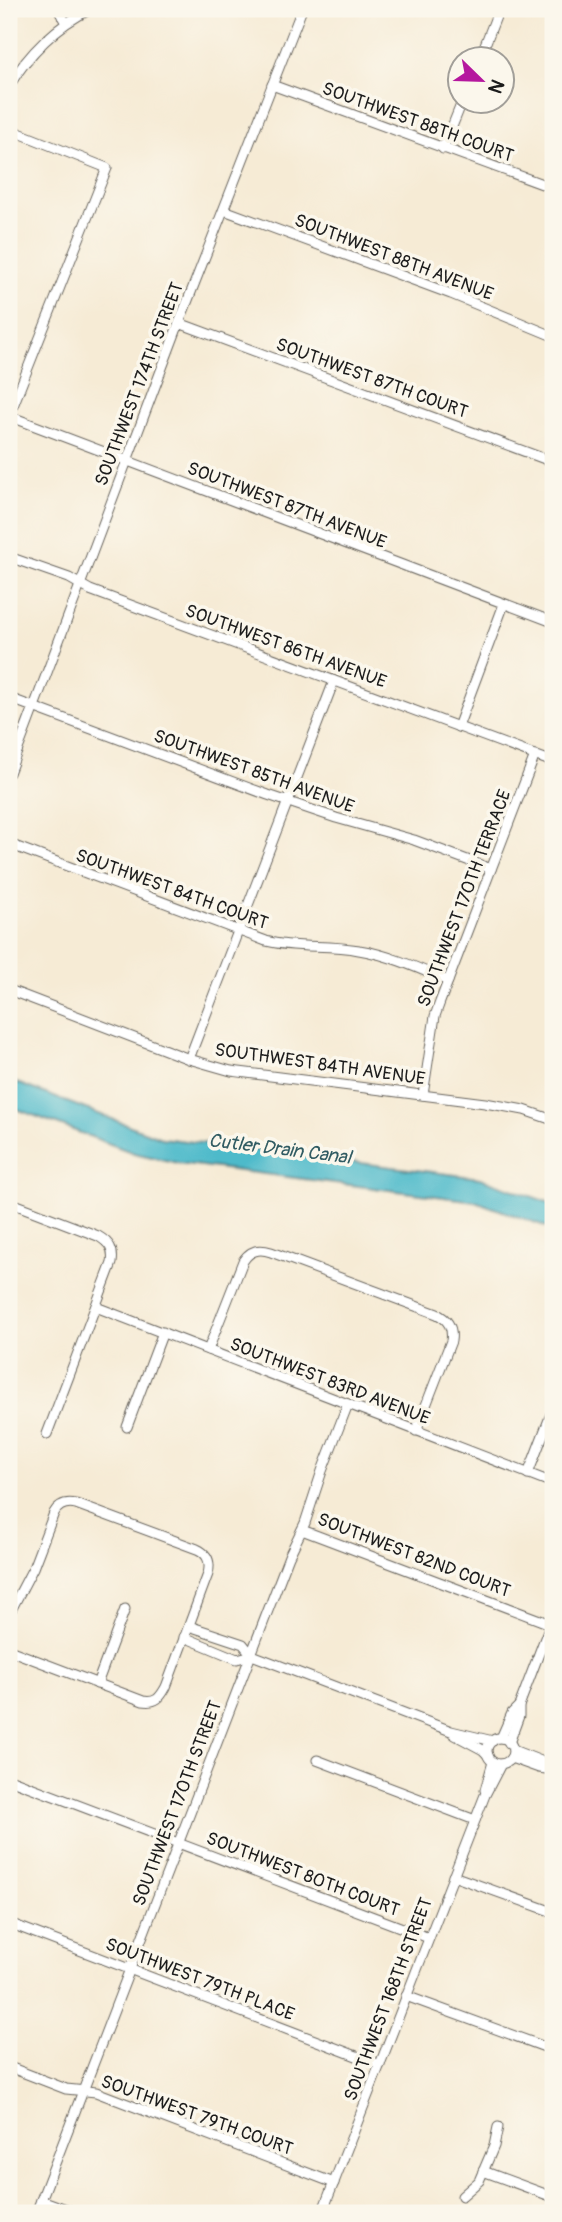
<svg xmlns="http://www.w3.org/2000/svg" width="562" height="2222" font-family="Pangolin,sans-serif">
<style>
.water{fill:#4ebaca;stroke:#356b73;stroke-width:2}
.lines{fill:none;stroke-linecap:round;stroke-linejoin:round}
.minor-casing{stroke:#68645d;stroke-width:11}
.minor{stroke:#fff;stroke-width:9}
.labels{text-anchor:middle;stroke-width:7;stroke-linejoin:round;paint-order:stroke}
.street-label{font-size:18px;fill:#1c1c1c;stroke:#fbf7ec}
.water-label{font-size:19px;font-style:italic;fill:#305b62;stroke:#fbf7ec}
</style>
<rect width="100%" height="100%" fill="#fbf7ec"/>
<filter id="ink" filterUnits="userSpaceOnUse"><feTurbulence type="fractalNoise" baseFrequency=".0143" numOctaves="2"/><feDisplacementMap in="SourceGraphic" scale="14" xChannelSelector="R" yChannelSelector="G"/><feConvolveMatrix kernelMatrix="1 2 1 2 8 2 1 2 1" color-interpolation-filters="sRGB"/></filter>
<filter id="wash" filterUnits="userSpaceOnUse"><feTurbulence type="fractalNoise" baseFrequency=".00686" numOctaves="4" result="noise"/><feDisplacementMap in="SourceGraphic" scale="28" xChannelSelector="R" yChannelSelector="G"/><feGaussianBlur stdDeviation="1.57" result="paint"/><feColorMatrix in="noise" values="0 0 0 0 0 0 0 0 0 0 0 0 0 0 0 0 0 1.4 0 .05"/><feComposite in="paint" operator="in"/></filter>
<g filter="url(#wash)">
<rect width="100%" height="100%" fill="#f6ebd5"/>
<!-- water -->
<path class="water" d="M 9,1080 L 162,1138 L 480,1178 L 553,1204 L 553,1229 L 475,1201 L 178,1163 L 134,1153 L 9,1106 Z"/>
</g>
<g filter="url(#ink)">
<g class="lines">
<!-- minor casing -->
<g class="minor-casing">
<g id="minor">
<path d="M 58,9 L 66,23"/>
<path d="M 479,60 L 499,9"/>
<path d="M 272,85 L 553,188"/>
<path d="M 9,86 C 28,54 57,25 91,9"/>
<path d="M 9,129 L 107,168 L 9,416"/>
<path d="M 443,149 L 462,102"/>
<path d="M 224,210 L 451,294 L 553,336"/>
<path d="M 179,323 L 553,462"/>
<path d="M 9,416 L 553,622"/>
<path d="M 9,557 L 69,578 L 90,590 L 553,762"/>
<path d="M 9,698 L 268,795 L 336,818 L 414,840 L 491,869"/>
<path d="M 458,727 L 504,604"/>
<path d="M 9,773 L 179,323 L 302,9"/>
<path d="M 9,844 L 266,941 C 296,949 328,944 359,950 C 390,955 420,969 448,981"/>
<path d="M 9,990 L 189,1059 L 231,1071 L 485,1103 L 524,1110 L 553,1120"/>
<path d="M 189,1059 L 334,681"/>
<path d="M 423,1095 L 435,1016 L 440,1002 L 535,755"/>
<path d="M 9,1202 L 98,1236 C 110,1243 114,1250 112,1263 L 47,1434"/>
<path d="M 96,1307 L 553,1483"/>
<path d="M 208,1350 L 243,1261 C 250,1250 259,1248 271,1252 L 437,1314 C 449,1320 453,1328 451,1341 L 416,1431"/>
<path d="M 127,1427 L 163,1332"/>
<path d="M 528,1474 L 553,1409"/>
<path d="M 302,1530 L 553,1625"/>
<path d="M 9,1614 L 33,1568 L 54,1513 C 59,1504 67,1502 76,1504 L 197,1549 C 208,1554 211,1562 208,1574 L 166,1687 C 160,1698 156,1703 143,1701 L 9,1650"/>
<path d="M 189,1626 L 243,1644 L 252,1655 L 451,1731 L 493,1741"/>
<path d="M 184,1637 L 237,1659 L 252,1655"/>
<path d="M 97,1684 L 125,1609"/>
<path d="M 455,1735 L 483,1750 L 488,1755"/>
<path d="M 501,1738 L 512,1713 L 519,1706"/>
<circle cx="500" cy="1751" r="13"/>
<path d="M 509,1743 L 519,1716 L 519,1706 L 553,1617"/>
<path d="M 513,1750 L 541,1761 L 550,1769"/>
<path d="M 511,1758 L 539,1768 L 553,1770"/>
<path d="M 317,1760 L 475,1820"/>
<path d="M 9,1779 L 429,1938"/>
<path d="M 485,1790 L 493,1762"/>
<path d="M 453,1876 L 553,1912"/>
<path d="M 9,1923 L 380,2065"/>
<path d="M 406,1996 L 553,2050"/>
<path d="M 9,2067 L 66,2089 L 96,2092 L 334,2183"/>
<path d="M 483,2171 L 553,2197"/>
<path d="M 462,2196 L 479,2181 L 494,2146 L 498,2127"/>
<path d="M 41,2200 L 77,2213"/>
<path d="M 36,2213 L 289,1556 L 305,1523 L 322,1471 L 348,1404"/>
<path d="M 322,2213 L 485,1795 L 501,1764"/>
</g>
</g>
<!-- minor -->
<use href="#minor" class="minor"/>
</g>
</g>
<g class="labels">
<!-- street labels -->
<g class="street-label">
<text transform="translate(418 122) rotate(20)" y="6">SOUTHWEST 88TH COURT</text>
<text transform="translate(394 257) rotate(21)" y="6">SOUTHWEST 88TH AVENUE</text>
<text transform="translate(372 378) rotate(20)" y="6">SOUTHWEST 87TH COURT</text>
<text transform="translate(139 384) rotate(-69)" y="6">SOUTHWEST 174TH STREET</text>
<text transform="translate(287 505) rotate(21)" y="6">SOUTHWEST 87TH AVENUE</text>
<text transform="translate(286 646) rotate(20)" y="6">SOUTHWEST 86TH AVENUE</text>
<text transform="translate(254 771) rotate(20)" y="6">SOUTHWEST 85TH AVENUE</text>
<text transform="translate(172 889) rotate(20)" y="6">SOUTHWEST 84TH COURT</text>
<text transform="translate(464 898) rotate(-69)" y="6">SOUTHWEST 170TH TERRACE</text>
<text transform="translate(320 1064) rotate(8)" y="6">SOUTHWEST 84TH AVENUE</text>
<text transform="translate(330 1381) rotate(21)" y="6">SOUTHWEST 83RD AVENUE</text>
<text transform="translate(414 1555) rotate(21)" y="6">SOUTHWEST 82ND COURT</text>
<text transform="translate(177 1803) rotate(-69)" y="6">SOUTHWEST 170TH STREET</text>
<text transform="translate(303 1874) rotate(21)" y="6">SOUTHWEST 80TH COURT</text>
<text transform="translate(200 1979) rotate(21)" y="6">SOUTHWEST 79TH PLACE</text>
<text transform="translate(388 1999) rotate(-69)" y="6">SOUTHWEST 168TH STREET</text>
<text transform="translate(197 2115) rotate(20)" y="6">SOUTHWEST 79TH COURT</text>
</g>
<!-- water labels -->
<g class="water-label">
<text transform="translate(280 1148) rotate(7)" y="7">Cutler Drain Canal</text>
</g>
</g>
<!-- margin -->
<rect width="562" height="2222" fill="none" stroke="#fbf7ec" stroke-width="35"/>
<!-- north arrow -->
<g transform="translate(481 80) rotate(113)"><circle r="33" fill="#fbf7ec" stroke="#a29f99" stroke-width="2"/>
<path d="M0-5L12 26L0 18L-12 26Z" fill="#b5179e"/>
<text y="-10" font-size="19" font-weight="bold" text-anchor="middle" fill="#1c1c1c">N</text>
</g>
</svg>
